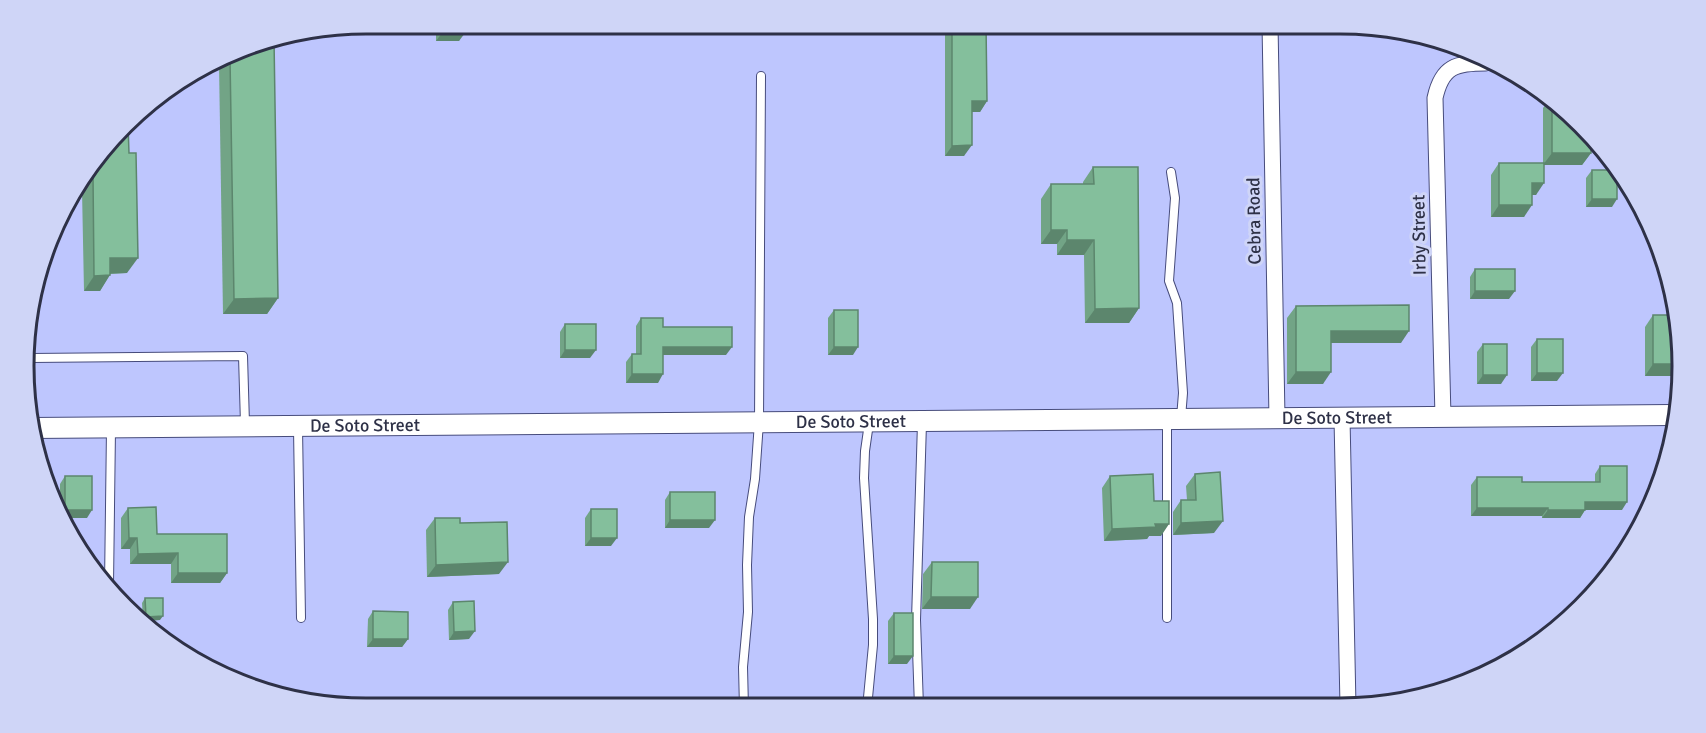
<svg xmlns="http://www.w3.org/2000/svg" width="1706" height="733" font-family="Signika,sans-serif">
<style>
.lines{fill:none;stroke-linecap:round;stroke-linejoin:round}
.service-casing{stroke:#474c7c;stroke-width:10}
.minor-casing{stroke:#474c7c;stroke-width:17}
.tertiary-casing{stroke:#474c7c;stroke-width:22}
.service{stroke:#fff;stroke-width:8}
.minor{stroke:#fff;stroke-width:15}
.tertiary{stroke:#fff;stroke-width:20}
.wall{fill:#72a486}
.shaded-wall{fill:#5c866d}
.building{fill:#84bf9c;stroke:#5c866d;stroke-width:1.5}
.labels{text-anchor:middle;stroke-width:6;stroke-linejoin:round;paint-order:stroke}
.street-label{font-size:18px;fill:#2e3147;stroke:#cfd5f7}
.rim{fill:none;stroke:#2e3147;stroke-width:3}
</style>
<rect width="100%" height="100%" fill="#bec6fe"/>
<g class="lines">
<!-- service casing -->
<g class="service-casing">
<g id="service">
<path d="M 1171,172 L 1175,198 L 1169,281 L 1177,303 L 1183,393 L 1181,418"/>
<path d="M 31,358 L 243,356 L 245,424"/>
<path d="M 1167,421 L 1167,618"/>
<path d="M 298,428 L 301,618"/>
<path d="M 109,585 L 111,429"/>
<path d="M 919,707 L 916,620 L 922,423"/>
<path d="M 744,708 L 743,667 L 748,612 L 747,565 L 749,517 L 755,479 L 759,422 L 761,76"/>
<path d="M 867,708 L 873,645 L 873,619 L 864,478 L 865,451 L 869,423"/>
</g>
</g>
<!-- minor casing -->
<g class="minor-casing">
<g id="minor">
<path d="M 1270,24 L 1277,418"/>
<path d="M 1443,417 L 1435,98 C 1442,66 1456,63 1486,63"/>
<path d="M 1342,418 L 1348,706"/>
</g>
</g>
<!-- tertiary casing -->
<g class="tertiary-casing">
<g id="tertiary">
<path id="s1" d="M 31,428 L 1672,415"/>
</g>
</g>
<!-- service -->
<use href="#service" class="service"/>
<!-- minor -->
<use href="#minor" class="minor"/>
<!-- tertiary -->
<use href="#tertiary" class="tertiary"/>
</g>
<!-- wall -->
<g class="wall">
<path d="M 436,24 L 465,24 L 459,41 L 436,41 Z"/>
<path d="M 945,24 L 986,24 L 987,101 L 980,112 L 972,112 L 964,156 L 945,156 Z"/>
<path d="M 256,42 L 278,298 L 267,314 L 223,314 L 219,64 Z"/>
<path d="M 1549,100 L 1566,109 L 1591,153 L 1582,165 L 1544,165 L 1536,195 L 1532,195 L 1524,217 L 1491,217 L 1491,175 L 1499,163 L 1543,163 L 1543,108 Z"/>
<path d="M 128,124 L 127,273 L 110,274 L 100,291 L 84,291 L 82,190 L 74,190 Z"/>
<path d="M 1093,167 L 1139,308 L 1129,323 L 1085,323 L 1084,255 L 1057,255 L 1057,244 L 1041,244 L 1041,199 L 1051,184 L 1083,184 L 1083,182 Z"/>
<path d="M 1592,170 L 1612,207 L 1586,207 L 1586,178 Z"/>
<path d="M 1475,269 L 1509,299 L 1470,299 L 1470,277 Z"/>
<path d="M 1296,306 L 1401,343 L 1331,343 L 1323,384 L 1287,384 L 1287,318 Z"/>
<path d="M 834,310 L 853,355 L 828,355 L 828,318 Z"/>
<path d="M 1653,315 L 1677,376 L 1645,376 L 1645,327 Z"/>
<path d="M 641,318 L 663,327 L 726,355 L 663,355 L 658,383 L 626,383 L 626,362 L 632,354 L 636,354 L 636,326 Z"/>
<path d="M 565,324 L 590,358 L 560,358 L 560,332 Z"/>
<path d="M 1537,339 L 1557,381 L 1531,381 L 1531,347 Z"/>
<path d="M 1483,344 L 1501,384 L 1477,384 L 1477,352 Z"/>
<path d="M 1600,466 L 1622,510 L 1585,510 L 1580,518 L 1542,518 L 1542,516 L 1471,516 L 1471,485 L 1477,477 L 1522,482 L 1595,482 L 1595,474 Z"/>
<path d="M 1195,474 L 1214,533 L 1173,535 L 1173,512 L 1181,500 L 1187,500 L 1186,486 Z"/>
<path d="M 65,476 L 87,518 L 63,518 L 60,511 L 60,484 Z"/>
<path d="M 1110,476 L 1154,501 L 1161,536 L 1149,536 L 1147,539 L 1104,541 L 1102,488 Z"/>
<path d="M 670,492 L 709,528 L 665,528 L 665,500 Z"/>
<path d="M 128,508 L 157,534 L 227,573 L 220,583 L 171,583 L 171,564 L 130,564 L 130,549 L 121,549 L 121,518 Z"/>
<path d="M 591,509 L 611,546 L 585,546 L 585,518 Z"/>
<path d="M 435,518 L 499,574 L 427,577 L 426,530 Z"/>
<path d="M 932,562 L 970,609 L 922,609 L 923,574 Z"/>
<path d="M 145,598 L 160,620 L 143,621 L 142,603 Z"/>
<path d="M 453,602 L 469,639 L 449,640 L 448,610 Z"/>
<path d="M 373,611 L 408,639 L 402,647 L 367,647 L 368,619 Z"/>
<path d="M 894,613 L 907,664 L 888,664 L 888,621 Z"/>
<path d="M 880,701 L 917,707 L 875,708 Z"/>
</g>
<!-- shaded-wall -->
<g class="shaded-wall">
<path d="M 442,33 L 465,33 L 459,41 L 436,41 Z"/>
<path d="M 972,101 L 987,101 L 980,112 L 964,112 Z"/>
<path d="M 972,145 L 964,156 L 945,156 L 952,146 Z"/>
<path d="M 1552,153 L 1591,153 L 1582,165 L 1543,165 Z"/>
<path d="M 86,175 L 93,175 L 82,190 L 74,190 Z"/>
<path d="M 1532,183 L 1544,183 L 1536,195 L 1524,195 Z"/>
<path d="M 1592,199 L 1617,199 L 1612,207 L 1586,207 Z"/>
<path d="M 1499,205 L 1532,205 L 1524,217 L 1491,217 Z"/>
<path d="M 1051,230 L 1067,230 L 1057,244 L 1041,244 Z"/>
<path d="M 1067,240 L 1094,240 L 1084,255 L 1057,255 Z"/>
<path d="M 110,258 L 138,258 L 127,273 L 99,274 Z"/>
<path d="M 110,275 L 100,291 L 84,291 L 94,276 Z"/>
<path d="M 1475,291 L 1515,291 L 1509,299 L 1470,299 Z"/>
<path d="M 278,298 L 267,314 L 223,314 L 234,299 Z"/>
<path d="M 1139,308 L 1129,323 L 1085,323 L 1095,309 Z"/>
<path d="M 1331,331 L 1409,331 L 1401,343 L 1323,343 Z"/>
<path d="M 663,347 L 732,347 L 726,355 L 658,355 Z"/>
<path d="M 834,347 L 858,347 L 853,355 L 828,355 Z"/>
<path d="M 565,350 L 596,350 L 590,358 L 560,358 Z"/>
<path d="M 1653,364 L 1679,364 L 1677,376 L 1645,376 Z"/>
<path d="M 1296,372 L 1331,372 L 1323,384 L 1287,384 Z"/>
<path d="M 1537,373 L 1563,373 L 1557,381 L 1531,381 Z"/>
<path d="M 632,374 L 663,374 L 658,383 L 626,383 Z"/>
<path d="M 1483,375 L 1507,375 L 1501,384 L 1477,384 Z"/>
<path d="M 1585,502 L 1627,502 L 1622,510 L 1585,510 L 1580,518 L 1542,518 L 1548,510 Z"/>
<path d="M 1477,508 L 1548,508 L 1542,516 L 1471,516 Z"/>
<path d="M 65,510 L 92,510 L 87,518 L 63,518 L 62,516 Z"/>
<path d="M 670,520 L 715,520 L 709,528 L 665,528 Z"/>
<path d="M 1223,521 L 1214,533 L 1173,535 L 1181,523 Z"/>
<path d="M 1155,524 L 1169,524 L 1161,536 L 1149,536 L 1147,539 L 1104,541 L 1112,529 Z"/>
<path d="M 129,538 L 137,538 L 130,549 L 121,549 Z"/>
<path d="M 591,538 L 617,538 L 611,546 L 585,546 Z"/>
<path d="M 178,553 L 171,564 L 130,564 L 138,554 Z"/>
<path d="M 508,562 L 499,574 L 427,577 L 436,565 Z"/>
<path d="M 178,573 L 227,573 L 220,583 L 171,583 Z"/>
<path d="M 931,597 L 978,597 L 970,609 L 922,609 Z"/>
<path d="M 163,616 L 160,620 L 143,621 L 146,617 Z"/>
<path d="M 475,631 L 469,639 L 449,640 L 454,632 Z"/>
<path d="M 373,639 L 408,639 L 402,647 L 367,647 Z"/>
<path d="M 894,656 L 913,656 L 907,664 L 888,664 Z"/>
</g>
<!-- building -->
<g class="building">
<rect x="442" y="24" width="23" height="9"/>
<path d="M 952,24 L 986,24 L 987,101 L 972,101 L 972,145 L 952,146 Z"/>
<path d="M 274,39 L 278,298 L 234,299 L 230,58 L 256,42 Z"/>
<path d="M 1552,101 L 1566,109 L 1591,142 L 1591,153 L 1552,153 Z"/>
<path d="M 128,124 L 129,153 L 136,153 L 138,258 L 110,258 L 110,275 L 94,276 L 93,175 L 86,175 Z"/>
<path d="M 1499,163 L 1544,163 L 1544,183 L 1532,183 L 1532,205 L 1499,205 Z"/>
<path d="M 1093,167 L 1138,167 L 1139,308 L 1095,309 L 1094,240 L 1067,240 L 1067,230 L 1051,230 L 1051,184 L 1094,184 Z"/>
<path d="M 1592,170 L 1612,170 L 1617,177 L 1617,199 L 1592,199 Z"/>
<rect x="1475" y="269" width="40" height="22"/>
<path d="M 1409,305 L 1409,331 L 1331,331 L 1331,372 L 1296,372 L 1296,306 Z"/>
<rect x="834" y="310" width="24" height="37"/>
<path d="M 1653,315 L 1673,315 L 1681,344 L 1679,364 L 1653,364 Z"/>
<path d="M 641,318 L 663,318 L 663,327 L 732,327 L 732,347 L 663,347 L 663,374 L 632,374 L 632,354 L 641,354 Z"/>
<rect x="565" y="324" width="31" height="26"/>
<rect x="1537" y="339" width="26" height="34"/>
<rect x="1483" y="344" width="24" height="31"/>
<path d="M 1600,466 L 1627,466 L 1627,502 L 1585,502 L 1585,510 L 1548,510 L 1548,508 L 1477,508 L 1477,477 L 1522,477 L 1522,482 L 1600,482 Z"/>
<path d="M 1220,472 L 1223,521 L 1181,523 L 1181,500 L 1196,500 L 1195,474 Z"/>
<path d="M 1153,474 L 1154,501 L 1169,501 L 1169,524 L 1155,524 L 1156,527 L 1112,529 L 1110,476 Z"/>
<rect x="65" y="476" width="27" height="34"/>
<rect x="670" y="492" width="45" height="28"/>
<path d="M 156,507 L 157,534 L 227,534 L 227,573 L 178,573 L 178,553 L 138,554 L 137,538 L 129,538 L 128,508 Z"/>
<rect x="591" y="509" width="26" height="29"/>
<path d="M 435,518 L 460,518 L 460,523 L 507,522 L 508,562 L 436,565 Z"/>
<path d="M 932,562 L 978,562 L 978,597 L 931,597 Z"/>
<path d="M 145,598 L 163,598 L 163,616 L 146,617 Z"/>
<path d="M 474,601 L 475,631 L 454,632 L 453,602 Z"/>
<path d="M 373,611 L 408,612 L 408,639 L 373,639 Z"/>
<rect x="894" y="613" width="19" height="43"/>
<path d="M 880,701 L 917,701 L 917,707 L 880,708 Z"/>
</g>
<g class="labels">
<!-- street labels -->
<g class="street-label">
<text transform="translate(1254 221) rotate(-91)" y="6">Cebra Road</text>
<text transform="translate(1419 235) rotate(-91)" y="6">Irby Street</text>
<text dy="6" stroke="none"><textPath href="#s1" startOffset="1306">De Soto Street</textPath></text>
<text dy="6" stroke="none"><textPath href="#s1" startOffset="820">De Soto Street</textPath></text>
<text dy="6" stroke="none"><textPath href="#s1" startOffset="334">De Soto Street</textPath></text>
</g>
</g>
<!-- crop -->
<path d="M0 0H1706V733H0ZM366 34H1340A332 332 0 0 1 1672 366V366A332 332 0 0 1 1340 698H366A332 332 0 0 1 34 366V366A332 332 0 0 1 366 34Z" fill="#cfd5f7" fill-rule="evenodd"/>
<path class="rim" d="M366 34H1340A332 332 0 0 1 1672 366V366A332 332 0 0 1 1340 698H366A332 332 0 0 1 34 366V366A332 332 0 0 1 366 34Z"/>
</svg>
